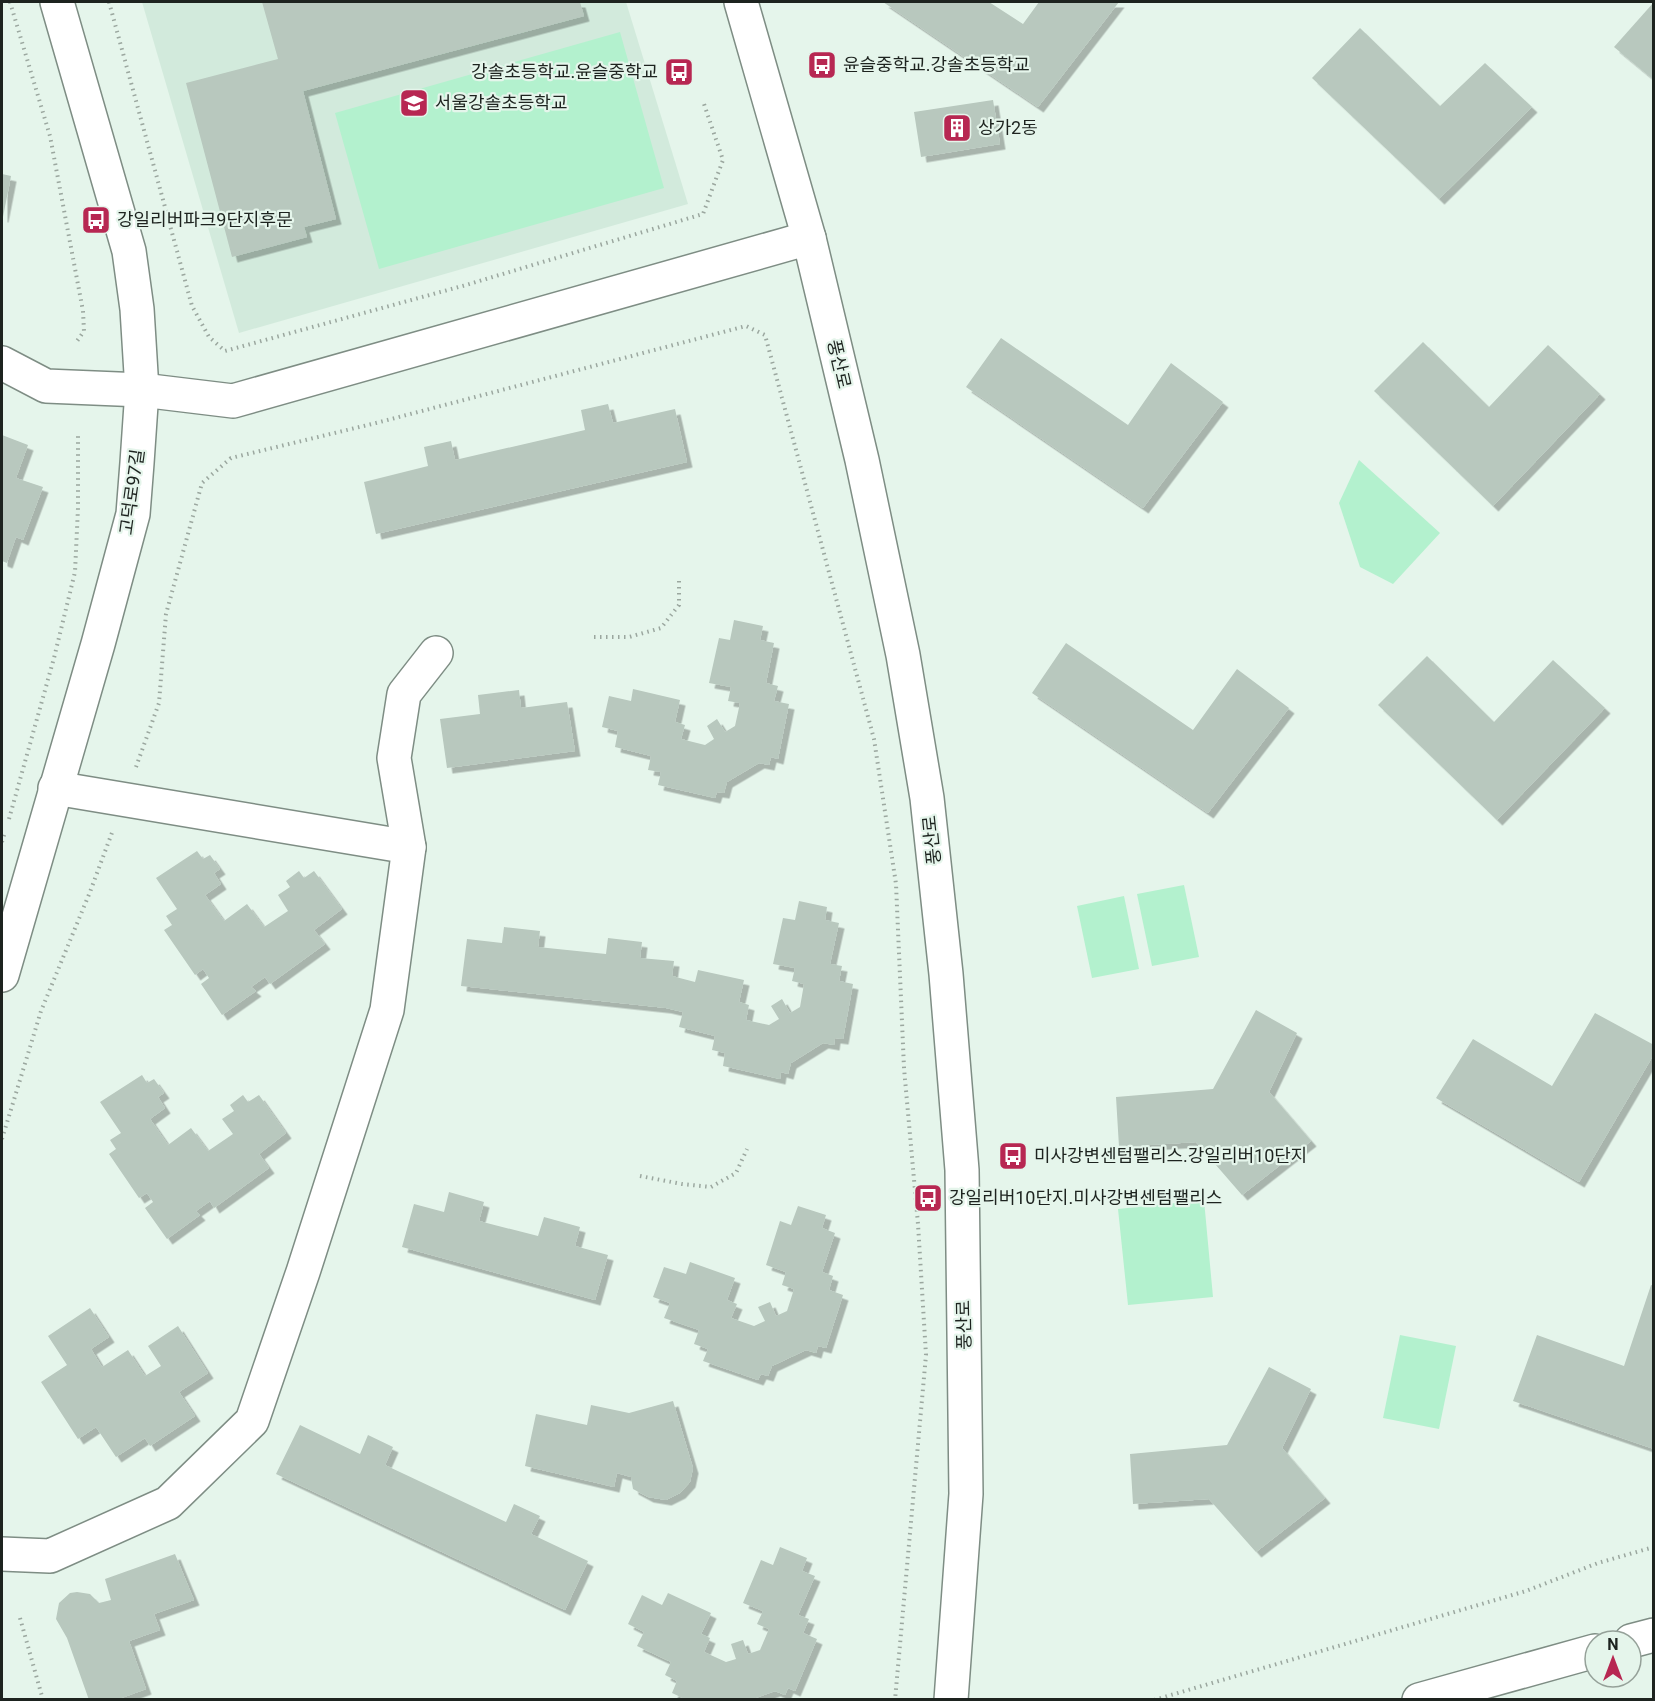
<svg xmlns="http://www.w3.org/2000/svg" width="1655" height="1701" font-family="Roboto,'Noto Sans KR',sans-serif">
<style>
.built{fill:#d2eadc}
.green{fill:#b3f1ce}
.building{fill:#b8c8be;filter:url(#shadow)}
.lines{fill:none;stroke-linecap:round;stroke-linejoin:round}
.minor-casing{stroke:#7e8d84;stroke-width:36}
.major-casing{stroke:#7e8d84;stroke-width:36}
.path{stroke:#9ba79f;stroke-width:4;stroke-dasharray:1.5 4.5;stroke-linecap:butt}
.minor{stroke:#fff;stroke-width:33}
.major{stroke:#fff;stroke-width:33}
.labels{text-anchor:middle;stroke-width:4.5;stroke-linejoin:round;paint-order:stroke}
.poi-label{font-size:18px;fill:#1d231f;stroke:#e5f5eb;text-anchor:start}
.street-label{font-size:18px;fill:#1d231f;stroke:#e5f5eb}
</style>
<defs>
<filter id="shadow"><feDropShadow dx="5.5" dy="5.5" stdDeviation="0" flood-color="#0004"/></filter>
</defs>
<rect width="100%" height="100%" fill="#e5f5eb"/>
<!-- built -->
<path class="built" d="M 142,2 L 626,2 L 688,204 L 239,333 Z"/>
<!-- green -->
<g class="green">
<path d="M 620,32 L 664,188 L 379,269 L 335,113 Z"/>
<path d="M 1359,460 L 1440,533 L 1393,584 L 1360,567 L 1339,503 Z"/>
<path d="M 1184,885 L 1199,957 L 1152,966 L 1137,894 Z"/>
<path d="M 1124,896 L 1139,969 L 1092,978 L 1077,906 Z"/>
<path d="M 1204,1200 L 1213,1297 L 1128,1305 L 1118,1209 Z"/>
<path d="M 1400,1335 L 1456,1346 L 1439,1429 L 1383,1418 Z"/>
</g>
<!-- building -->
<g class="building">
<path d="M 262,2 L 580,2 L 584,16 L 303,91 L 336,219 L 304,227 L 307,237 L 232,257 L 186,83 L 278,59 Z"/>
<path d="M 883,2 L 989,2 L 1023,24 L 1039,2 L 1119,2 L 1038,107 Z"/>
<path d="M 1654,2 L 1654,80 L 1614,47 Z"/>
<path d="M 1360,28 L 1440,106 L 1485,63 L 1532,107 L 1439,199 L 1312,78 Z"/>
<path d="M 993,100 L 1000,144 L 921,157 L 914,112 Z"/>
<path d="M 2,174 L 11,176 L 3,217 L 2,217 Z"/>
<path d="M 1001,338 L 1128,425 L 1171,363 L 1223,402 L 1143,508 L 966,387 Z"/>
<path d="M 1423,342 L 1489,407 L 1548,345 L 1600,394 L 1493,506 L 1374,391 Z"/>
<path d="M 608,404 L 613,423 L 675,409 L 687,462 L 376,534 L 364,482 L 428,466 L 424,447 L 451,441 L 455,460 L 585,430 L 581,410 Z"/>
<path d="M 2,435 L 28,445 L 16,478 L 43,487 L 23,540 L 16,537 L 7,563 L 2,561 Z"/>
<path d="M 734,620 L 763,626 L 760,640 L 774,643 L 766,683 L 778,686 L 774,701 L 789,704 L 778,759 L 771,757 L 769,765 L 759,763 L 727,782 L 724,793 L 717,792 L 715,798 L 658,785 L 661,772 L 648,770 L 651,756 L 615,747 L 618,731 L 602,727 L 609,696 L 631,701 L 633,689 L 680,700 L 675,722 L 685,725 L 681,739 L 705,745 L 714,739 L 707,726 L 717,719 L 725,732 L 735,726 L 740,703 L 728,701 L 731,687 L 709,683 L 719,638 L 730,640 Z"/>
<path d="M 1066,643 L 1193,730 L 1237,669 L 1289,708 L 1208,813 L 1032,693 Z"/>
<path d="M 1427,656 L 1494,722 L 1553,660 L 1605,708 L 1497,820 L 1378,705 Z"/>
<path d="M 519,690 L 521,708 L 567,702 L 575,751 L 447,768 L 440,719 L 480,714 L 478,695 Z"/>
<path d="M 197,851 L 203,859 L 210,855 L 220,869 L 214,873 L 221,884 L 205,895 L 224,921 L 247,904 L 264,927 L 288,911 L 278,895 L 290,887 L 286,881 L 299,871 L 304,878 L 314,871 L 342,909 L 314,930 L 325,944 L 270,984 L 265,977 L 251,987 L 256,991 L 222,1015 L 201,984 L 209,978 L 203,969 L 195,975 L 164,930 L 172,925 L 166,916 L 177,909 L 156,878 Z"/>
<path d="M 799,901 L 827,907 L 825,920 L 839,923 L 830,964 L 842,966 L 839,981 L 853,984 L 843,1039 L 835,1038 L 834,1045 L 823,1043 L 791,1063 L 788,1074 L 781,1072 L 780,1079 L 723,1066 L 725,1053 L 712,1050 L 715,1036 L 679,1027 L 683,1012 L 666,1008 L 461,986 L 467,939 L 502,943 L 504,927 L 540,931 L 538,947 L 606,954 L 608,938 L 642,942 L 640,958 L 674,961 L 672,976 L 695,982 L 698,970 L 744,980 L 739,1002 L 749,1005 L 746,1020 L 769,1025 L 779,1019 L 771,1006 L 782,999 L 790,1013 L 800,1007 L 804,984 L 792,981 L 795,968 L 773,964 L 783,918 L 795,920 Z"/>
<path d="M 1256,1010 L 1297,1033 L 1269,1092 L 1311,1141 L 1242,1195 L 1196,1142 L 1119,1147 L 1116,1097 L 1213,1089 Z"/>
<path d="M 1595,1013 L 1654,1045 L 1654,1054 L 1579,1182 L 1436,1098 L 1473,1039 L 1552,1086 Z"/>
<path d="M 142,1075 L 147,1083 L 154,1079 L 164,1093 L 158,1097 L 165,1108 L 150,1119 L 168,1145 L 191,1128 L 208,1151 L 233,1134 L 222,1119 L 234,1111 L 230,1105 L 243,1095 L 248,1102 L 259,1095 L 286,1133 L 259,1154 L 269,1168 L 214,1208 L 210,1201 L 196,1211 L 200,1215 L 167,1239 L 145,1208 L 153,1202 L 147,1193 L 139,1198 L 109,1154 L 116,1149 L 110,1140 L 121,1133 L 100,1102 Z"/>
<path d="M 449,1192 L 484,1202 L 479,1221 L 538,1236 L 544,1217 L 580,1227 L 575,1246 L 608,1255 L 595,1300 L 402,1247 L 414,1204 L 444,1212 Z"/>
<path d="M 798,1206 L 826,1215 L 822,1228 L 835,1233 L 822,1272 L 833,1276 L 829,1290 L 843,1295 L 826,1348 L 818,1346 L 816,1353 L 806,1350 L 772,1366 L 768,1376 L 761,1374 L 758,1380 L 703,1361 L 708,1349 L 694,1344 L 699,1330 L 664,1318 L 670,1303 L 653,1297 L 664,1267 L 686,1274 L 690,1262 L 735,1278 L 727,1300 L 737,1304 L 731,1318 L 754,1326 L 765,1321 L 758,1307 L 770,1302 L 776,1316 L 787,1311 L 794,1289 L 782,1285 L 786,1272 L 766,1265 L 780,1221 L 791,1225 Z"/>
<path d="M 1651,1285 L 1654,1286 L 1654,1449 L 1513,1401 L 1537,1335 L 1624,1366 Z"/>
<path d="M 90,1308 L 109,1337 L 91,1349 L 102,1367 L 128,1350 L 145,1376 L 161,1366 L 148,1346 L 178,1326 L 208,1373 L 179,1392 L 195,1416 L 150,1446 L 145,1438 L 116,1457 L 96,1427 L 78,1439 L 41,1382 L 67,1365 L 48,1336 Z"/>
<path d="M 1269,1367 L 1311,1389 L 1282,1448 L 1325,1498 L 1256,1552 L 1209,1499 L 1133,1504 L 1130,1454 L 1227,1445 Z"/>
<path d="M 673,1401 L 693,1468 L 690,1482 L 680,1493 L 666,1500 L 648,1497 L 633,1489 L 631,1477 L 617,1473 L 614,1487 L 525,1466 L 536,1414 L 587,1425 L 591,1405 L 629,1413 Z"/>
<path d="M 300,1425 L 360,1454 L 368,1435 L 393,1447 L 385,1465 L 506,1522 L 514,1504 L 540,1516 L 531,1534 L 588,1561 L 565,1610 L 276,1474 Z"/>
<path d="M 780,1547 L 807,1558 L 802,1571 L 815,1576 L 798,1615 L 809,1619 L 803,1633 L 817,1639 L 795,1691 L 788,1688 L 785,1695 L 775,1691 L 750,1700 L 687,1700 L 672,1693 L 677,1681 L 665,1675 L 671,1662 L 637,1646 L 644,1632 L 628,1624 L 642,1595 L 662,1605 L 668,1593 L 711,1613 L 701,1634 L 710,1638 L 704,1652 L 726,1662 L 736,1659 L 731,1644 L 743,1640 L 748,1654 L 760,1650 L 769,1629 L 757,1624 L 763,1611 L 743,1603 L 761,1560 L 773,1565 Z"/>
<path d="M 175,1554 L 194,1600 L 154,1614 L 160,1630 L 129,1641 L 146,1689 L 116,1700 L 89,1700 L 67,1638 L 56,1619 L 59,1603 L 70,1593 L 77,1592 L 90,1594 L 99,1603 L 111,1600 L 105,1579 Z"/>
</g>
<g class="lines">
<!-- minor casing -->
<g class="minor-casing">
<g id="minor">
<path d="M 741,2 L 809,238 L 862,460 L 903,655 L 927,798 L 946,974 L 962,1170 L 966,1494 L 951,1700"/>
<path d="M 2,363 L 46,386 L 142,390 L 233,401 L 809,238"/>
<path d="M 409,847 L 394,758 L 404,694 L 436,653"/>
<path d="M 2,975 L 98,644 L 133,514 L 137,463 L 142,390 L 137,309 L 129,251 L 57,2"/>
<path d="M 2,1554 L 50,1556 L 168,1503 L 252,1421 L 303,1272 L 387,1010 L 409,847 L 55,788"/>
</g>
</g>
<!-- major casing -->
<g class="major-casing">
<g id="major">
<path d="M 1631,1641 L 1654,1635"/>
<path d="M 1419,1700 L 1595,1651"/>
</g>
</g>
<!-- path -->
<g class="path">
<path d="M 10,2 L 50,136 L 83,311 L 84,331 L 75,344"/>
<path d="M 109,2 L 192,306 L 209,337 L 225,351 L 466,285 L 703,214 L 723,160 L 703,101"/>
<path d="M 594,637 L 629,637 L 661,628 L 679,605 L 679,580"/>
<path d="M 136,767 L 159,703 L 166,614 L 202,483 L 231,458 L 376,423 L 746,326 L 765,335 L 874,739 L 896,884 L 904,1068 L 918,1224 L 926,1355 L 895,1700"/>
<path d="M 9,819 L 54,658 L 75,572 L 78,508 L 78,434"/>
<path d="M 2,842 L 5,832"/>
<path d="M 2,1139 L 41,1011 L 90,892 L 113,830"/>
<path d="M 640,1176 L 682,1184 L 711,1187 L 736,1173 L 747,1149"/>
<path d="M 20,1618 L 43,1700"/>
<path d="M 1154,1700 L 1526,1591 L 1598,1563 L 1654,1547"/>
</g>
<!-- minor -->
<use href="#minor" class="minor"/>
<!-- major -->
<use href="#major" class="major"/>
</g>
<!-- icons -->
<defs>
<g id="bus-square" transform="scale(1.5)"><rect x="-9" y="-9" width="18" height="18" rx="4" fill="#b72752" stroke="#e5f5eb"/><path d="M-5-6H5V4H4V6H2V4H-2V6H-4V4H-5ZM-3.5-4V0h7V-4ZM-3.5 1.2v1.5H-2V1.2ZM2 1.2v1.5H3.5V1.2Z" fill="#fff"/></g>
<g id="school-square" transform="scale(1.5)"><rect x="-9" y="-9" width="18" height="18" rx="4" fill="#b72752" stroke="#e5f5eb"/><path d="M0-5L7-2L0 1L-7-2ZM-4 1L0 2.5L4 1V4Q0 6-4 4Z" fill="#fff"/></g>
<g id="building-square" transform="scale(1.5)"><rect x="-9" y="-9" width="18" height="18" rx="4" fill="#b72752" stroke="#e5f5eb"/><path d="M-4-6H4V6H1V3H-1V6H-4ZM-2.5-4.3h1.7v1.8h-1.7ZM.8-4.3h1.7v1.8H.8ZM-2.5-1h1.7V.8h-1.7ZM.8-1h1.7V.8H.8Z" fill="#fff"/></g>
</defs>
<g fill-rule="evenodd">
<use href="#bus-square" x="822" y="65"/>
<use href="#bus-square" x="679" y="72"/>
<use href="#school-square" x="414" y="103"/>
<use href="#building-square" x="957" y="128"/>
<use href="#bus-square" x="96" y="220"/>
<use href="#bus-square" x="1013" y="1156"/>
<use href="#bus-square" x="928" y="1198"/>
</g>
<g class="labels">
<!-- poi labels -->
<g class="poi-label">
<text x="843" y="71">윤슬중학교.강솔초등학교</text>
<text x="658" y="78" text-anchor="end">강솔초등학교.윤슬중학교</text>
<text x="435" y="109">서울강솔초등학교</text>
<text x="978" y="134">상가2동</text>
<text x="117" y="226">강일리버파크9단지후문</text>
<text x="1034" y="1162">미사강변센텀팰리스.강일리버10단지</text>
<text x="949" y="1204">강일리버10단지.미사강변센텀팰리스</text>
</g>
<!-- street labels -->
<g class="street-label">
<text transform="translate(839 364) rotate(77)" y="6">풍산로</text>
<text transform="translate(132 492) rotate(-82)" y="6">고덕로97길</text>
<text transform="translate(932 840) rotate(-96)" y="6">풍산로</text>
<text transform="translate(964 1325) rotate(-91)" y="6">풍산로</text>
</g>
</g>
<!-- border -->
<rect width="1655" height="1701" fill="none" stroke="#1d231f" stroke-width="6"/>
<!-- north arrow -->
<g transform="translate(1613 1659)"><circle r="28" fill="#e5f5eb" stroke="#95a199" stroke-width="1.5"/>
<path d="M0-4.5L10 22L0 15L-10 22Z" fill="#b72752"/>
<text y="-9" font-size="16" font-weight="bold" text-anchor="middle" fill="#1d231f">N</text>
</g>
</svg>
